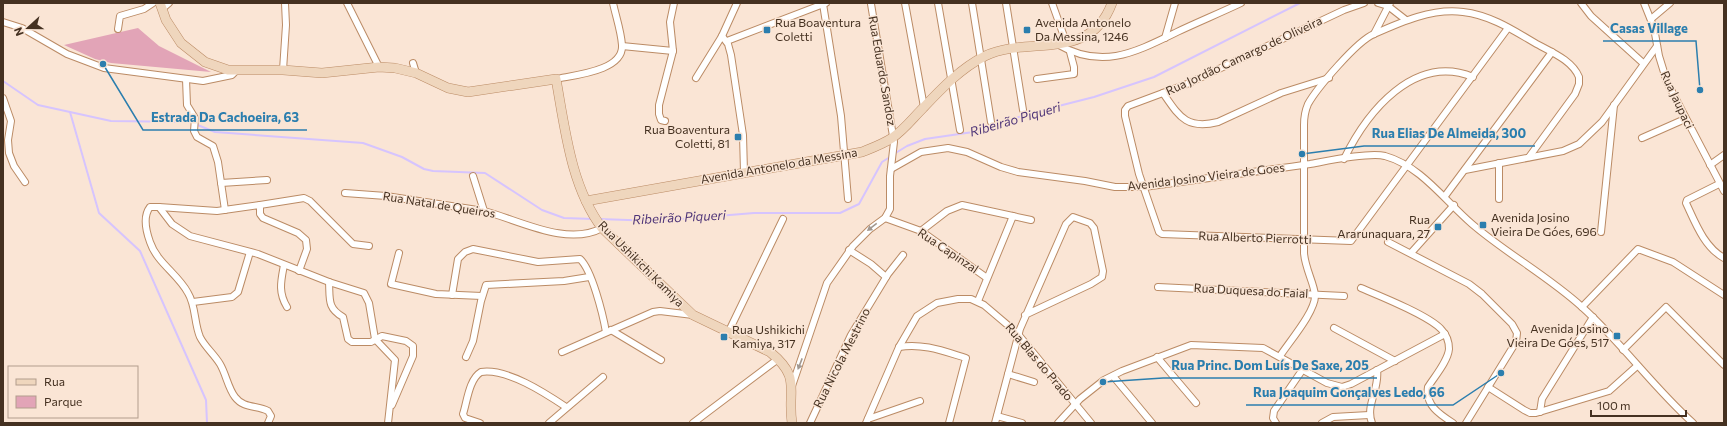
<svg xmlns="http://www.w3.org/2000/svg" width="1727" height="426" font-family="Commissioner,sans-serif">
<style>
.green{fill:#e2a4b7}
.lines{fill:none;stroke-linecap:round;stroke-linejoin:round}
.stream{stroke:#d6c4fe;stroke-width:2}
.street-casing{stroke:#bb8b65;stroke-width:8}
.secondary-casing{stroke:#bb8b65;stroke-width:10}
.street{stroke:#fff;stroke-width:6}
.secondary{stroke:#efd6bd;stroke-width:9}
.oneway{fill:#a29890}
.poi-dot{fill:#2b7eae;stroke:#fae5d5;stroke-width:1.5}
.labels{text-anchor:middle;stroke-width:3;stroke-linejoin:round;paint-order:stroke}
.poi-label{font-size:12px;fill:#453121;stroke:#fae5d5;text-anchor:start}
.street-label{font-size:12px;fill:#453121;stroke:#fae5d5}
.water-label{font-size:13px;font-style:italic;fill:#4e3478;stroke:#fae5d5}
.leader{fill:none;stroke:#2b7eae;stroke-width:1.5}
.callout-dot{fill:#2b7eae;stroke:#fae5d5;stroke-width:1.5}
.callout-label{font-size:13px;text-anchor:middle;font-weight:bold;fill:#2b7eae;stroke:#fae5d5;stroke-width:3;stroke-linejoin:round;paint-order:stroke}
</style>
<rect width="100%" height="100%" fill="#fae5d5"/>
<!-- green -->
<path class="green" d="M 138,28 L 159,46 L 211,72 L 111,63 L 95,59 L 64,45 Z"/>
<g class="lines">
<!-- stream -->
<g class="stream">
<path d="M 3,81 L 38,105 L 111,121 L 190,122 L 215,132 L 363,143 L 402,157 L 424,169 L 433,171 L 485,173 L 542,210 L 564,218 L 593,219"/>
<path d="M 70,112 L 99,213 L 140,251 L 206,400 L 207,423"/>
<path d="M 894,154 L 907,146 L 925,139 L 980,131 L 1027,114 L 1094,97 L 1154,77 L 1300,3"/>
<path d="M 599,219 L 657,221 L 754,213 L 840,213 L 859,204 L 882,162 L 890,157"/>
</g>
<!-- street casing -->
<g class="street-casing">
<g id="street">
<path d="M 347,3 L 379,67"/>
<path d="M 905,3 L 924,107"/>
<path d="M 938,3 L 960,130"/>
<path d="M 972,3 L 991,122"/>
<path d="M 1006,3 L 1023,110"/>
<path d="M 1052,3 L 1066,42"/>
<path d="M 1364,3 L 1344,10 L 1187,84 L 1128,106 L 1125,110 L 1125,116 L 1139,174 L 1159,232 L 1162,234 L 1351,241 L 1508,28"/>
<path d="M 1378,3 L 1388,6 L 1406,20"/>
<path d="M 1581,3 L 1591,16 L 1643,63"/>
<path d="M 1644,3 L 1654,28 L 1659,56 L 1667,82 L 1724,191"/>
<path d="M 823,4 L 841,116 L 848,199"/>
<path d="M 162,9 L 169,3"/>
<path d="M 1651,19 L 1670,3"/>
<path d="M 3,22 L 22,28 L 67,54 L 104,68 L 203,81 L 232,75 L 236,71"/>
<path d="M 118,29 L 120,16 L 144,9 L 153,3"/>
<path d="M 1374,34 L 1390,3"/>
<path d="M 722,36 L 728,44 L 731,55 L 743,135 L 744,172"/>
<path d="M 1165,38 L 1175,3"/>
<path d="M 727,41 L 826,3"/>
<path d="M 1057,44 C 1102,70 1134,53 1177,32 C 1198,22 1220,13 1241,3"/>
<path d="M 622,46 L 673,51"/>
<path d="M 413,63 L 416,73"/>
<path d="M 283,70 L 286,25 L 285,3"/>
<path d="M 696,78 L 722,36 L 737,3"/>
<path d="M 186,79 L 187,105 L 195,118 L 194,131 L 197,137 L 213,146 L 218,162 L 225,210"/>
<path d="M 556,79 C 574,75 624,71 622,45 C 621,31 616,17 613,3"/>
<path d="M 1037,79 L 1074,74 L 1074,67 L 1070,52"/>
<path d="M 1163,93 C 1179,116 1186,130 1218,122 L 1281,93 L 1329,78"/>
<path d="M 3,98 L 11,121 L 8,140 L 9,153 L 14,166 L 25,182"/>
<path d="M 665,121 L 661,120 L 659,114 L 659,105 L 673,51 L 670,22 L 674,3"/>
<path d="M 1642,138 L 1685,119"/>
<path d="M 1344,159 C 1367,112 1414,53 1473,77"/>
<path d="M 1710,165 L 1724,155"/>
<path d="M 891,169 L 921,152 L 948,148 L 967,152 L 1001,167 L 1018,172 L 1085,181 L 1115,187 L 1144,187 C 1200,179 1255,172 1310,164 C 1327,161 1369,152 1385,156 C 1421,166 1445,201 1472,224 C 1507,254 1548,276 1582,307 C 1622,343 1653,387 1693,423"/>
<path d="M 1465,170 L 1563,151 L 1579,144 L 1602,122 L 1657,46"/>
<path d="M 473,176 L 484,211"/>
<path d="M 221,183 L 267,180"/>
<path d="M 1719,184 L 1687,200 L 1686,203 C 1695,222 1704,247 1724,258"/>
<path d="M 345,193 L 386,196 L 484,211 C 519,220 567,247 602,228"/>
<path d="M 1445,196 L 1552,52"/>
<path d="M 1499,199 L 1499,163"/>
<path d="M 260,205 L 304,198 L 310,201 L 353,244 L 369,246"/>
<path d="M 159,207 L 217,211 L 260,205 L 260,214 L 263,218 L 298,233 L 306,240 L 307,249 L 299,271"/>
<path d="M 885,218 L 921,231 L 987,278"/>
<path d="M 921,231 L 947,211 L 962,205 L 1031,220"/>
<path d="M 1601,232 L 1614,105"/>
<path d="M 1388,242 L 1469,284 L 1482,294 L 1512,324 L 1517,333 L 1516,342 L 1466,423"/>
<path d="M 849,250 L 871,264 L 886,277"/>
<path d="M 399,253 L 391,284 L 436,294 L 482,296"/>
<path d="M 1411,253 L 1454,205"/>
<path d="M 284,265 C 281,281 278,292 287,307"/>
<path d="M 329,282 C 330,299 327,308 343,317 L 348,339 L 352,342 L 371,342 L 382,336 L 406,341 L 413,346 L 413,356 L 392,405"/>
<path d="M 1158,287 L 1344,296"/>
<path d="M 1361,288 C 1380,296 1428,315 1441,329 C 1446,334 1449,342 1449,349 C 1448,361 1435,376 1428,387 C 1425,405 1439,414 1453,423"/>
<path d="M 452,295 L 458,259 L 465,252 L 473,249 L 538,262 L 580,259 C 592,270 603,315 606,332"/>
<path d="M 978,301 L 1013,216"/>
<path d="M 193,302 L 232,297 L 238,292 L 250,252"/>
<path d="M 1582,307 L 1638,249 L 1673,262 L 1724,295"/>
<path d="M 1334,328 L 1395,361"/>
<path d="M 611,330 L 661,360"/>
<path d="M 728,333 L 783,219"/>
<path d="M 899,347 C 923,343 943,351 966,358 L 949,423"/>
<path d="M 1623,350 L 1666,307 L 1724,365"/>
<path d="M 562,352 L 653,312 L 660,311 L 693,315"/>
<path d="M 1280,356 C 1289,342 1316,311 1315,295 C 1314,283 1305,268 1304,253 L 1304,125 C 1304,118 1305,111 1308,104 C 1317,88 1357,41 1374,34 C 1401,22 1432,8 1463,12 C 1490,15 1513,30 1535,43 C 1551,52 1572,60 1579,77 L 1579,84 L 1575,94 L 1529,157"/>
<path d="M 466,357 L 473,341 L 481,301 L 486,285 L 564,281 L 589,277"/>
<path d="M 1157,357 L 1196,403"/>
<path d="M 1008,374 L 1034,382"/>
<path d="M 1113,376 L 1152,423"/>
<path d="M 792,386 L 827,283 L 853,246 L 870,229 L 885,218 L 890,209 L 890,176 L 894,142 L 871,4"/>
<path d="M 1488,387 L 1524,410 L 1530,413 L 1536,413 L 1609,391 L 1637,366"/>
<path d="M 1540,412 L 1542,399 L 1593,317"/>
<path d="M 997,416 L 1022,423"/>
<path d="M 868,419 L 920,401"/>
<path d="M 268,423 L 271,416 L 268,411 C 257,405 244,409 235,397 C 228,388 226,374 220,364 C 214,354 205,347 200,337 C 194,323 196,306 188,293 C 178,274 157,263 150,242 C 146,231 143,216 150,207 L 159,207 L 172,224 L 190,236 L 258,254 L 329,282 L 364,293 L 369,303 L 375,339 L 395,360 L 388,423"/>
<path d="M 480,423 L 465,418 L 463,414 C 467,402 469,379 481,372 C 507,368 545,393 566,407"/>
<path d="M 549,423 L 603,377"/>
<path d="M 693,423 L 778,359"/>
<path d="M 810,423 L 851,335 L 888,274 L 903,255"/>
<path d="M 866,423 L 899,347 L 917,316 L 937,303 L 958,299 L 971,299 L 984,305 L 1017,333 L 1091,423"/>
<path d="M 995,423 L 1020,329 L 1066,224 L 1073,217 L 1090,223 L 1094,228 L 1103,271 L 1102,277 L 1091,284 L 1025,315"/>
<path d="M 1058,423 L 1080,399 L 1104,380 L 1122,371 L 1191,345 L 1263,348 L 1327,383 L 1342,387 L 1351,384 L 1445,334"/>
<path d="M 1276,423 L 1273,418 L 1274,411 L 1303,369"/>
<path d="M 1322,423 L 1333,417 L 1369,415"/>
<path d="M 1372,423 C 1365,405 1380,389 1377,370"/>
</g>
</g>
<!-- secondary casing -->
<g class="secondary-casing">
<g id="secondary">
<path d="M 160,3 L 166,20 L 181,43 L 205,62 L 228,70 L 283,70 L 322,73 L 379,67 L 395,68 L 416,73 L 448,88 L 468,92 L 556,79 C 565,129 571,187 602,228 L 693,315 L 770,352 C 802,378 787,389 792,423"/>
<path d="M 586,201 L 862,152 C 872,148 883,144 892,138 C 904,130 913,118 923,108 C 941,89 961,68 985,56 C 1029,35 1090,63 1112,3"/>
</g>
</g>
<!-- street -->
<use href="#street" class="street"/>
<!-- secondary -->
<use href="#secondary" class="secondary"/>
</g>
<!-- one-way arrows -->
<defs><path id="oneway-solid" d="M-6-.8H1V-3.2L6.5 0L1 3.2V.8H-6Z"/></defs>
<g class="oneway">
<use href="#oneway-solid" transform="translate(872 227) rotate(142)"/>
<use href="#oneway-solid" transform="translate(800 364) rotate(111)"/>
</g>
<!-- markers -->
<g class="poi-dot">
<rect x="763" y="26" width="8" height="8" rx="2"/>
<rect x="1023" y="26" width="8" height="8" rx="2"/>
<rect x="734" y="133" width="8" height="8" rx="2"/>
<rect x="1479" y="221" width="8" height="8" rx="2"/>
<rect x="1434" y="223" width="8" height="8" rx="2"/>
<rect x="1613" y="332" width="8" height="8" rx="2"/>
<rect x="720" y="333" width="8" height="8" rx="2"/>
</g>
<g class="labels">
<!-- poi labels -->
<g class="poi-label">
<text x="775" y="27">Rua Boaventura<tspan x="775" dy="14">Coletti</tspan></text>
<text x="1035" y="27">Avenida Antonelo<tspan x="1035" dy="14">Da Messina, 1246</tspan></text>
<text x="730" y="134" text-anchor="end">Rua Boaventura<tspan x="730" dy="14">Coletti, 81</tspan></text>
<text x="1491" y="222">Avenida Josino<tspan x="1491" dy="14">Vieira De Góes, 696</tspan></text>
<text x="1430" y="224" text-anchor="end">Rua<tspan x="1430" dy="14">Ararunaquara, 27</tspan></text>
<text x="1609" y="333" text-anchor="end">Avenida Josino<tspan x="1609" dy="14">Vieira De Góes, 517</tspan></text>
<text x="732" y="334">Rua Ushikichi<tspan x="732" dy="14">Kamiya, 317</tspan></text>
</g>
<!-- street labels -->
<g class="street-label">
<text transform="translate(1244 56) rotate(-25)" y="4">Rua Jordão Camargo de Oliveira</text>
<text transform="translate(882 71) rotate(80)" y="4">Rua Eduardo Sandoz</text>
<text transform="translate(1677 100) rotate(65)" y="4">Rua Jaupaci</text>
<text transform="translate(779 166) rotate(-10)" y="4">Avenida Antonelo da Messina</text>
<text transform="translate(1206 177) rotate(-7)" y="4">Avenida Josino Vieira de Goes</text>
<text transform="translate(439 205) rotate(9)" y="4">Rua Natal de Queiros</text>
<text transform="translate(1255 238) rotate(2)" y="4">Rua Alberto Pierrotti</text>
<text transform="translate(948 251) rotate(34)" y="4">Rua Capinzal</text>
<text transform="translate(641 264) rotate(45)" y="4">Rua Ushikichi Kamiya</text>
<text transform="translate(1251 291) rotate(3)" y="4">Rua Duquesa do Faial</text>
<text transform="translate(842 358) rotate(-63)" y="4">Rua Nicola Mestrino</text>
<text transform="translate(1039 362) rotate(50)" y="4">Rua Blas do Prado</text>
</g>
<!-- water labels -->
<g class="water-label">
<text transform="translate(1015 119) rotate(-16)" y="5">Ribeirão Piqueri</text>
<text transform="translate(679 217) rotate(-3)" y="5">Ribeirão Piqueri</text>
</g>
</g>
<!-- callouts -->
<path class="leader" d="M1700 90L1696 41H1603M103 64L143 130H307M1302 154L1364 146H1535M1103 382L1163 378H1377M1501 373L1453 405H1246"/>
<g class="callout-dot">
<circle cx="1700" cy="90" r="4"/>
<circle cx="103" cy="64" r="4"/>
<circle cx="1302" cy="154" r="4"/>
<circle cx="1103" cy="382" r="4"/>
<circle cx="1501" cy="373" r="4"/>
</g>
<g class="callout-label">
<text x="1649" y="33">Casas Village</text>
<text x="225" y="122">Estrada Da Cachoeira, 63</text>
<text x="1449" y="138">Rua Elias De Almeida, 300</text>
<text x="1270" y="370">Rua Princ. Dom Luís De Saxe, 205</text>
<text x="1349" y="397">Rua Joaquim Gonçalves Ledo, 66</text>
</g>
<!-- border -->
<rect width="1727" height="426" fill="none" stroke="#453121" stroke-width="8"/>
<!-- legend -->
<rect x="8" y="366" width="130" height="52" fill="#fae5d5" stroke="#b29d8d"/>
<rect x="16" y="379" width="20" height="6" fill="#efd6bd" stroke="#b29d8d"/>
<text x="44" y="386" font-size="12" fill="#453121">Rua</text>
<rect x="16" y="396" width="20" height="12" fill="#e2a4b7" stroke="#b29d8d"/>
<text x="44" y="406" font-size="12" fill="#453121">Parque</text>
<!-- north arrow -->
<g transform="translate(28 28) rotate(249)" stroke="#fae5d5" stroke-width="3" paint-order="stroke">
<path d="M0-3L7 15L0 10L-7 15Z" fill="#453121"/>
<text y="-6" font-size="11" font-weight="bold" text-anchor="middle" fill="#453121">N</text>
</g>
<!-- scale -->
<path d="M1591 410v6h95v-6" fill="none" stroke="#453121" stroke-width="2"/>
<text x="1597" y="410" font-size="12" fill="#453121" stroke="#fae5d5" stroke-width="3" paint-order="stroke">100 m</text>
</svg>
